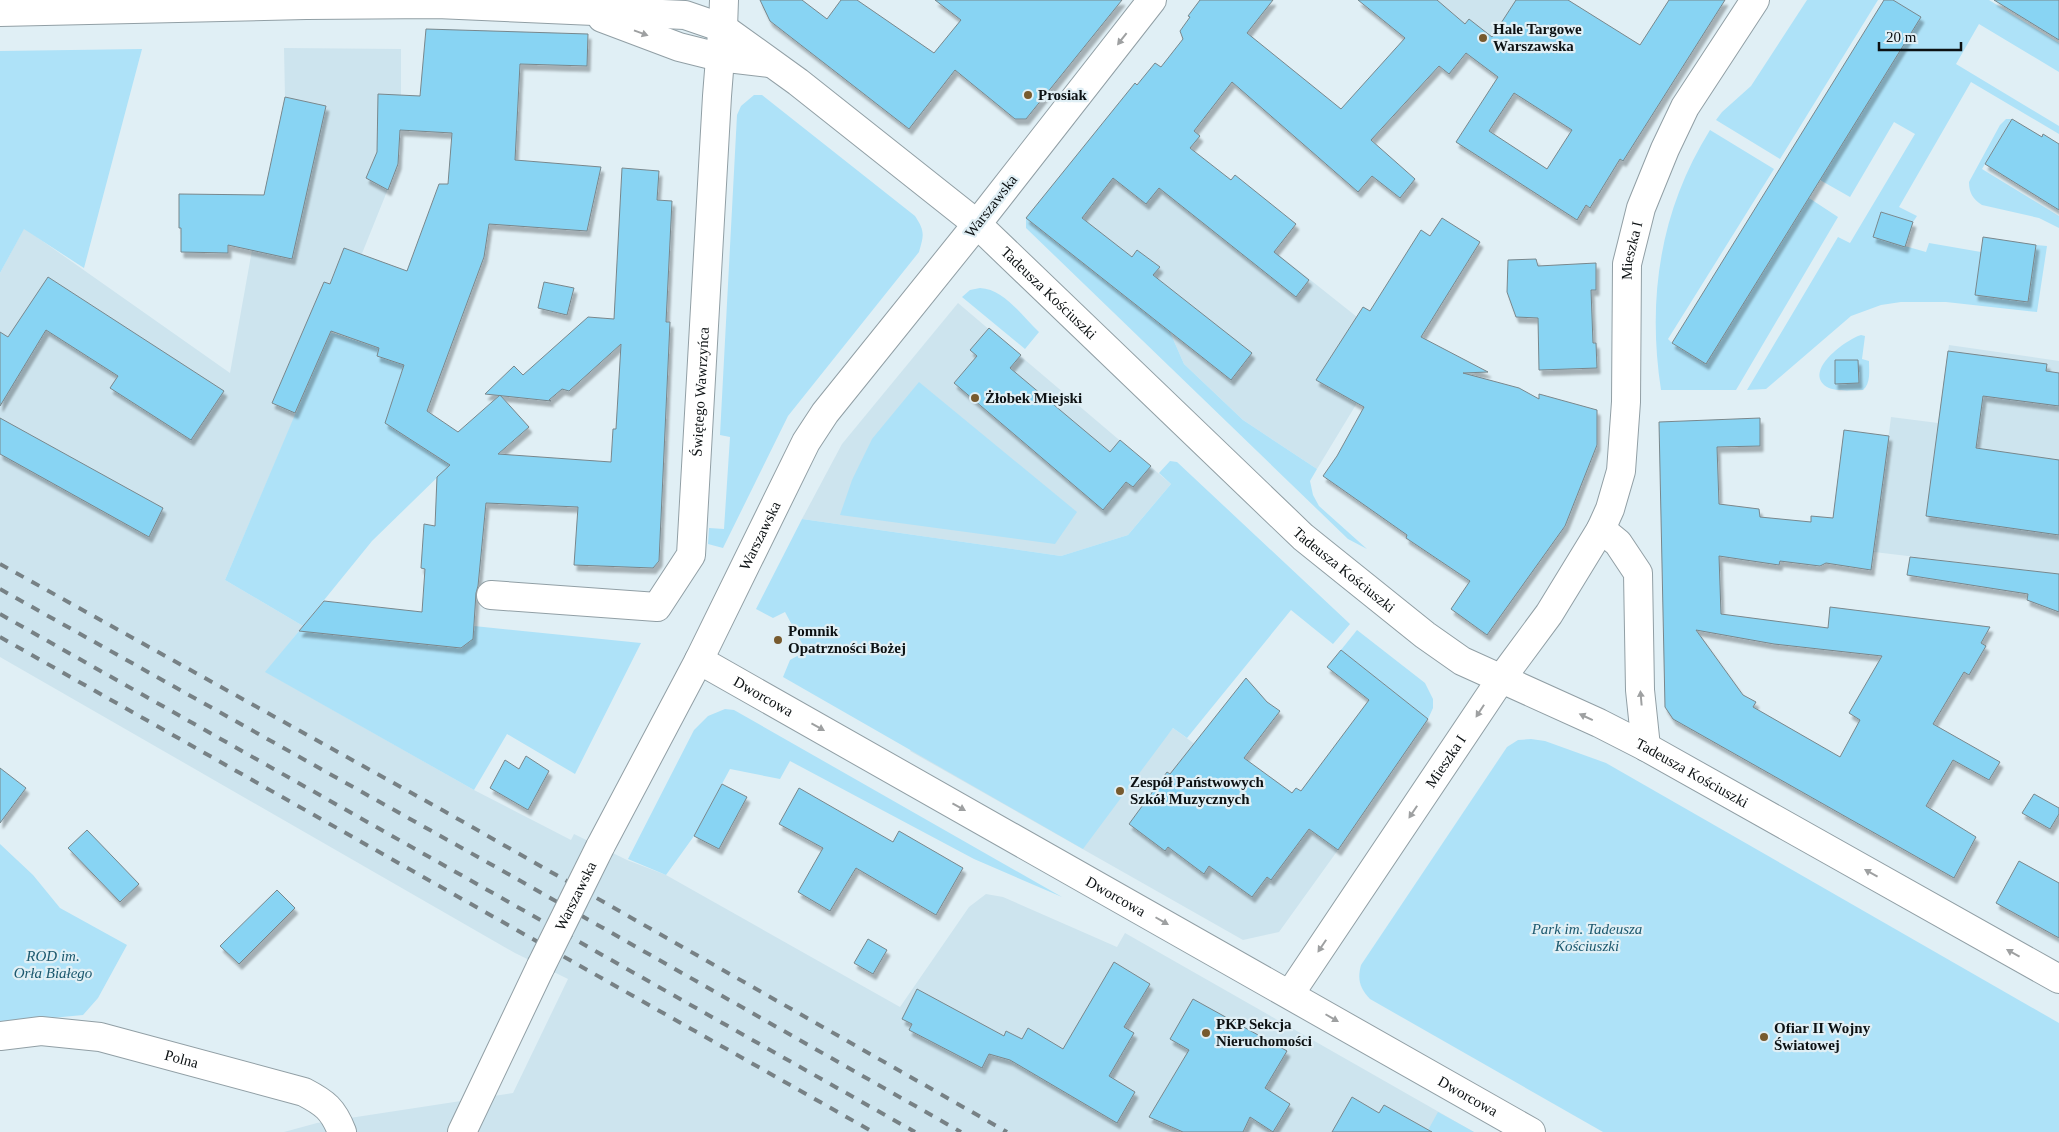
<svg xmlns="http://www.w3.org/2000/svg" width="2059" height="1132" font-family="'Times New Roman',serif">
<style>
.built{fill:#cde4ee}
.green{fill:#aee2f8}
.building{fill:#88d4f3;stroke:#79878c;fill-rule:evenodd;filter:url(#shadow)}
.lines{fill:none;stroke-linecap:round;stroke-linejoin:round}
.street-casing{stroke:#919fa5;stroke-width:30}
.secondary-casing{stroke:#919fa5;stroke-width:30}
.street{stroke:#fff;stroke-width:28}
.secondary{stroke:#fff;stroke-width:28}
.rail{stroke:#778185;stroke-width:4;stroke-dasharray:9 9;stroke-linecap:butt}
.secondary-bridge-casing{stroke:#919fa5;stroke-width:30;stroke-linecap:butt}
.secondary-bridge{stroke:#fff;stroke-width:28}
.oneway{fill:#9ea0a1}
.poi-dot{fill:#775a2e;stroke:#e0eff5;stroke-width:2}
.labels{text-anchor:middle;stroke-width:4.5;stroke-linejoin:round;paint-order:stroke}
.poi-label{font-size:15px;font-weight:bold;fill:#0c1113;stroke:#e0eff5;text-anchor:start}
.street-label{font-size:15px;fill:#0c1113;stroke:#e0eff5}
.park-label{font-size:15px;font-style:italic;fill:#1b586e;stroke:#e0eff5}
</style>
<defs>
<filter id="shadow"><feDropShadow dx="3" dy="5.5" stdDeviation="1" flood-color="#0004"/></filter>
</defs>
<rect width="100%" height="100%" fill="#e0eff5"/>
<!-- built -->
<g class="built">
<path d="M 1399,0 L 1546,0 L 1498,77 L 1426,24 Z"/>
<path d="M 284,48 L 401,49 L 401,95 L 398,164 L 322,353 L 225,580 L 303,626 L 266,672 L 474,790 L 571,840 L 574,834 L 627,860 L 666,875 L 900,1007 L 969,907 L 986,894 L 1003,897 L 1117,947 L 1125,933 L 1474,1132 L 284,1132 L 317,1123 L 513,1093 L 568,979 L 515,953 L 0,657 L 0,273 L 24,228 L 230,373 L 252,250 L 285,97 Z"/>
<path d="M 1107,118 L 1357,317 L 1316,380 L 1357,403 L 1317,469 L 1243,420 L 1184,364 L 1170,332 L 1026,218 Z"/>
<path d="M 958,303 L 1171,484 L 1128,535 L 1061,556 L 802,519 L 842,444 Z"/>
<path d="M 1949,345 L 2059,361 L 2059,574 L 1874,552 L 1891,417 L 1938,423 Z"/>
<path d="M 975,662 L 1153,752 L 1173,728 L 1338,850 L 1279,932 L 1243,940 L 910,751 Z"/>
</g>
<!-- green -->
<g class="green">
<path d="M 1807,0 L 1878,0 L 1780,159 L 1716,120 L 1722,112 L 1751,86 Z"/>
<path d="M 1893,0 L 1989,0 L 2059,43 L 2059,72 L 1979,24 L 1956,64 L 2059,126 L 2059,134 L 1971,82 L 1899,207 L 1917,216 L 1913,222 L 1881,212 L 1873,237 L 1926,252 L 1929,243 L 1981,252 L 1975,295 L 2028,302 L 2036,245 L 2047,246 L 2037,312 L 1946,302 L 1901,302 L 1881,305 L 1851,316 L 1766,389 L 1747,390 L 1838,237 L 1850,243 L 1915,134 L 1894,122 L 1850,197 L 1820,180 L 1919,17 Z"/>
<path d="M 142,49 L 84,268 L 24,229 L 0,273 L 0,51 Z"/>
<path d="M 754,95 L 762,95 L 915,216 C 925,231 924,235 919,252 L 788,416 L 723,548 L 708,544 L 709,528 L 724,529 L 730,437 L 720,435 L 737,115 L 741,106 Z"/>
<path d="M 2006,119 L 2012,119 L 1982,169 L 2059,216 L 2059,228 L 2039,218 L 1982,205 C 1973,199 1969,193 1969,182 L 2000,125 Z"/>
<path d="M 1710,130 L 1774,169 L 1668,339 L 1672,343 L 1706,364 L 1809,198 L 1838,217 L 1736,390 L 1661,390 C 1647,298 1660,210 1710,130 Z"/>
<path d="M 1026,218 L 1170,332 L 1184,364 L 1243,420 L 1317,469 L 1310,481 L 1313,495 L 1319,506 L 1367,549 L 1348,539 L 1026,228 Z"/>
<path d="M 980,288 C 1004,289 1022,316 1039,332 L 1025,349 L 962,297 L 970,290 Z"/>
<path d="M 330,332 L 379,348 L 377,356 L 404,365 L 386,423 L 450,465 L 372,541 L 303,626 L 225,580 Z"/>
<path d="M 1861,335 L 1865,336 L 1862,359 L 1869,361 C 1869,371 1871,383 1863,390 C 1853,390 1836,392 1827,387 C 1802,371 1847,339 1861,335 Z"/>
<path d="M 919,382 L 1077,512 L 1055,544 L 840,515 L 852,480 L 872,439 Z"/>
<path d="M 1170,461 L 1177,462 L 1350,624 L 1333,644 L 1291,610 L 1187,738 L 1173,728 L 1083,849 L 783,677 L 790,660 L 806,651 L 785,612 L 773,618 L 756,609 L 802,519 L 1061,556 L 1128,535 L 1171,484 L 1159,473 Z"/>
<path d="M 474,626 L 641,643 L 575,774 L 507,734 L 474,790 L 265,672 L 299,631 L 461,648 Z"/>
<path d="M 1357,630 L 1425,683 L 1433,699 L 1433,708 L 1428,719 L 1341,650 Z"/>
<path d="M 725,709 L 734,710 L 1062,897 L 974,859 L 790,761 L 780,779 L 730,769 L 694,836 L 666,875 L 628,859 L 694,730 L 708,716 Z"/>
<path d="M 1531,739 L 1545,741 L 1606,763 L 2059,1023 L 2059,1132 L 1603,1132 L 1370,999 C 1360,988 1357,980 1361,965 L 1507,747 L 1518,740 Z"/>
<path d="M 0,844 L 33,875 L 60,908 L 127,945 L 98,998 L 83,1015 L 0,1023 Z"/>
<path d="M 1438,1112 L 1474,1132 L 1427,1132 Z"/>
</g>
<!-- building -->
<g class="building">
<path d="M 760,0 L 802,0 L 827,19 L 841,0 L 857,0 L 934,53 L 961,20 L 935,0 L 1122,0 L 1026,119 L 1015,119 L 955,70 L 909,129 L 770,21 Z"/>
<path d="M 1200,0 L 1273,0 L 1247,33 L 1341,109 L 1405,38 L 1358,0 L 1437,0 L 1465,24 L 1469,19 L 1492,37 L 1516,0 L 1568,0 L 1640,45 L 1669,0 L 1725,0 L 1623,161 L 1620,159 L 1590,208 L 1586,205 L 1577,220 L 1456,142 L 1498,77 L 1466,53 L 1449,74 L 1439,66 L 1371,140 L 1415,179 L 1400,198 L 1372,176 L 1358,192 L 1232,82 L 1194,131 L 1200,136 L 1190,148 L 1231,180 L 1235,175 L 1296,224 L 1274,252 L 1309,280 L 1296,297 L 1159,188 L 1146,204 L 1113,178 L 1082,218 L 1132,257 L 1137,250 L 1160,267 L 1153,275 L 1252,353 L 1231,380 L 1026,218 L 1135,83 L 1137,85 L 1155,63 L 1161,67 L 1183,39 L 1180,31 L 1190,17 L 1188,16 ZM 1514,93 L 1572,130 L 1547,169 L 1489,131 Z"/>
<path d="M 1884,0 L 1893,0 L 1921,17 L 1706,364 L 1672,343 Z"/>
<path d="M 1994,0 L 2059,0 L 2059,40 Z"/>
<path d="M 426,29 L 588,34 L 587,66 L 520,64 L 515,160 L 601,167 L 587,231 L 489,224 L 484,257 L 427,411 L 458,432 L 500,395 L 529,427 L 498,454 L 611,462 L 613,429 L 616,429 L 621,344 L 569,391 L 562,389 L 549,400 L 551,401 L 485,394 L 514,366 L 523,375 L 588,317 L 614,319 L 622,168 L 659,171 L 657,200 L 672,201 L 666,322 L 670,322 L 659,561 L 653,568 L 574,565 L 578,507 L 486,503 L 478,586 L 476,593 L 473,639 L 461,648 L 299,631 L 324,601 L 422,612 L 425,569 L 421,568 L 424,524 L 435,526 L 437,477 L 450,465 L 385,423 L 404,365 L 377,356 L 379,348 L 331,331 L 295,413 L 272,403 L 324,282 L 330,284 L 344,248 L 407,271 L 439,184 L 448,184 L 452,133 L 400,130 L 398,164 L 388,190 L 366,178 L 377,152 L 378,94 L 420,96 Z"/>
<path d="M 285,97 L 326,106 L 292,259 L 228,245 L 228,253 L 181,252 L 181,228 L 179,228 L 179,194 L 264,195 Z"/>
<path d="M 2012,119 L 2042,137 L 2043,134 L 2059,144 L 2059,210 L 1985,164 Z"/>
<path d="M 1881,212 L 1913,222 L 1905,247 L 1873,237 Z"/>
<path d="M 1442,218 L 1480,242 L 1421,337 L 1488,372 L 1463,373 L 1519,388 L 1539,399 L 1539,394 L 1597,410 L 1597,445 L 1565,526 L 1487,635 L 1451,609 L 1470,581 L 1406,538 L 1407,535 L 1323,476 L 1337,456 L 1364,407 L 1316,380 L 1363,307 L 1370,311 L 1421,230 L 1430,236 Z"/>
<path d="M 1983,237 L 2036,245 L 2028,302 L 1975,295 Z"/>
<path d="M 1536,259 L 1538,266 L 1596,263 L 1596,290 L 1591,290 L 1593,343 L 1596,343 L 1597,368 L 1539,370 L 1538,318 L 1516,317 L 1507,292 L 1508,260 Z"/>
<path d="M 48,277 L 224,391 L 191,440 L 110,388 L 118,376 L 46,330 L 0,406 L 0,332 L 8,337 Z"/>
<path d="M 544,282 L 574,288 L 567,315 L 538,308 Z"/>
<path d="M 989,328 L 1021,355 L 1010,368 L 1110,452 L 1120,440 L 1151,466 L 1133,487 L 1126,482 L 1103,510 L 954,383 L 977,356 L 970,350 Z"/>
<path d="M 1948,351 L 2047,364 L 2046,371 L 2059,373 L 2059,406 L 1983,396 L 1976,448 L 2059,460 L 2059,535 L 1926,516 Z"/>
<path d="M 1835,360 L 1858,360 L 1859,383 L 1835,384 Z"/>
<path d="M 0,418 L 163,508 L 149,537 L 0,454 Z"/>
<path d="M 1760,418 L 1760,446 L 1717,447 L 1719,504 L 1759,509 L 1760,517 L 1811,522 L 1811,516 L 1833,518 L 1844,430 L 1889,436 L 1871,570 L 1826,563 L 1820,566 L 1780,561 L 1779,565 L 1719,556 L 1721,614 L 1828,628 L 1830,607 L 1990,627 L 1981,643 L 1986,646 L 1969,675 L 1964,672 L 1933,724 L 2000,762 L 1989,780 L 1953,760 L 1926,806 L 1976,837 L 1954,878 L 1673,719 L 1665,707 L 1659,422 ZM 1696,630 L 1774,644 L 1882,656 L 1849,713 L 1860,720 L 1840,757 L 1753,707 L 1756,702 L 1743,695 Z"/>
<path d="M 1910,557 L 2059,574 L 2059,612 L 2027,600 L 2028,594 L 1907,575 Z"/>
<path d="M 1341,650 L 1428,719 L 1338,850 L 1309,829 L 1271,880 L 1267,877 L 1252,897 L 1209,866 L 1204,874 L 1168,847 L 1165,851 L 1129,824 L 1167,772 L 1170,774 L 1246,678 L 1267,702 L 1280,711 L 1244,758 L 1292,793 L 1296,788 L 1301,791 L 1369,700 L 1327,667 Z"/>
<path d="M 526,756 L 549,771 L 528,810 L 490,788 L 505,760 L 519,769 Z"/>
<path d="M 0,768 L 26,788 L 0,823 Z"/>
<path d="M 722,784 L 747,797 L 719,849 L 694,836 Z"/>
<path d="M 799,788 L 893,842 L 899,831 L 963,868 L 936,915 L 856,868 L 830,911 L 798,892 L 823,848 L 779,824 Z"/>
<path d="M 2034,794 L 2059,808 L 2059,814 L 2050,829 L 2022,813 Z"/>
<path d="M 87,830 L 139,884 L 120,902 L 68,848 Z"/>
<path d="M 2019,861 L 2059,883 L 2059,938 L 1996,903 Z"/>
<path d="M 277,890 L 295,908 L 239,964 L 220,946 Z"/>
<path d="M 868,939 L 887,950 L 873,974 L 854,963 Z"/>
<path d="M 1114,962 L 1150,984 L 1124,1027 L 1134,1033 L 1109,1076 L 1135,1092 L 1117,1123 L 1010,1060 L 989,1054 L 982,1068 L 909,1030 L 912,1024 L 902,1019 L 917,989 L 1004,1036 L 1006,1031 L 1022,1039 L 1028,1028 L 1063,1049 Z"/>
<path d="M 1193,999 L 1287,1051 L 1265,1088 L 1290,1104 L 1273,1132 L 1250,1117 L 1243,1132 L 1183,1132 L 1149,1117 L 1189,1050 L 1170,1039 Z"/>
<path d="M 1352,1097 L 1379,1113 L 1384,1105 L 1432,1132 L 1332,1132 Z"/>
</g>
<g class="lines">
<!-- street casing -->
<g class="street-casing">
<g id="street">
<path d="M 977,224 L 1152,0"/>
<path d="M 1601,529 L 1618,543 L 1638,573 L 1640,690 L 1646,747"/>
<path id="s1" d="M 491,595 L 657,607 L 691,555 L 717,96 L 722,33"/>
<path id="s2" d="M 1290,994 L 1501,679 L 1549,614 L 1601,529 L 1610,509 L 1621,471 L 1626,402 L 1627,264 L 1641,208 L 1665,149 L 1685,107 L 1755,0"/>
<path id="s3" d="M 0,1036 L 41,1031 L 100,1037 L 304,1092 C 325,1103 333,1109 342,1132"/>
</g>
</g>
<!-- secondary casing -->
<g class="secondary-casing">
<g id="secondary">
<path id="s4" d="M 0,12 L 306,5 L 437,4 L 685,15 L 723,28 L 798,82 L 977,224 L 1303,537 L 1425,635 L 1462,661 L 1599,723 L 1646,747 L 2059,979"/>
<path d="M 602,18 L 679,47 L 719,57 L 770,63"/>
<path d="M 723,28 L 724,0"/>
<path id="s5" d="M 699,660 L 1531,1132"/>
<path id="s6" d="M 600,847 L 699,660 L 806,442 L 825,413 L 977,224"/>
<path d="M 462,1132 L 541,966"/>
</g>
</g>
<!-- street -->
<use href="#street" class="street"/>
<!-- secondary -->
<use href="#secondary" class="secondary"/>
<!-- rail -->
<g class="rail">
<path d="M 0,564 L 444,811 L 1007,1132"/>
<path d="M 0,589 L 510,875 L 961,1132"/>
<path d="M 0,614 L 915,1132"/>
<path d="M 0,637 L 873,1132"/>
</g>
<!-- secondary-bridge casing -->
<g class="secondary-bridge-casing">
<g id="secondary-bridge">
<path id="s7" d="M 541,966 L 600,847"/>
</g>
</g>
<!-- secondary-bridge -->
<use href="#secondary-bridge" class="secondary-bridge"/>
</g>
<!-- one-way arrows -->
<defs><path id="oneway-solid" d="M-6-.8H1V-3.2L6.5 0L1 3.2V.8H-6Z" transform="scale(1.25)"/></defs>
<g class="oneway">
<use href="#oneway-solid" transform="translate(641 33) rotate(20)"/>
<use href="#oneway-solid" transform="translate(1122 39) rotate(128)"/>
<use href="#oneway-solid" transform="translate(1641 698) rotate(-95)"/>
<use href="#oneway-solid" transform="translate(1480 711) rotate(123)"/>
<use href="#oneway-solid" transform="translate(1586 717) rotate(-155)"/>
<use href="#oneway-solid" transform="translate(818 727) rotate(29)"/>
<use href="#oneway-solid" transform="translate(959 807) rotate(29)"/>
<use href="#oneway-solid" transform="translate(1413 812) rotate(124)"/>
<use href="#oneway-solid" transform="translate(1871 873) rotate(-151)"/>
<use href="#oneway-solid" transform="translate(1162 921) rotate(30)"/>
<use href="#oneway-solid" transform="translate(1322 946) rotate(124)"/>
<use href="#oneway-solid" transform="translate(2013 953) rotate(-151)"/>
<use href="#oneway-solid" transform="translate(1332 1018) rotate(30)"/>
</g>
<!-- markers -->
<g class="poi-dot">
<circle cx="1483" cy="38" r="5"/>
<circle cx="1028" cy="95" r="5"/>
<circle cx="975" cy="398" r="5"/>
<circle cx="778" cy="640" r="5"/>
<circle cx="1120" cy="791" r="5"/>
<circle cx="1206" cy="1033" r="5"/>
<circle cx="1764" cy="1037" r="5"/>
</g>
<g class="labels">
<!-- poi labels -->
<g class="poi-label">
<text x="1493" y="34">Hale Targowe<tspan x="1493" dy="17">Warszawska</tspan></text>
<text x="1038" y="100">Prosiak</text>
<text x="985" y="403">Żłobek Miejski</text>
<text x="788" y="636">Pomnik<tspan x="788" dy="17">Opatrzności Bożej</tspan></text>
<text x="1130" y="787">Zespół Państwowych<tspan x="1130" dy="17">Szkół Muzycznych</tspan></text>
<text x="1216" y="1029">PKP Sekcja<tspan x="1216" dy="17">Nieruchomości</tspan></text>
<text x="1774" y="1033">Ofiar II Wojny<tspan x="1774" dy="17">Światowej</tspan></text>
</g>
<!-- street labels -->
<g class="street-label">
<text transform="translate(991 206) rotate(-52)" y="5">Warszawska</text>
<text dy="5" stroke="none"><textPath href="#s2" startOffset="842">Mieszka I</textPath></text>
<text dy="5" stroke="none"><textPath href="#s4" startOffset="1146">Tadeusza Kościuszki</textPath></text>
<text dy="5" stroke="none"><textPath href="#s1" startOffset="392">Świętego Wawrzyńca</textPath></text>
<text dy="5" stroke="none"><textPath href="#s6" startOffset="350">Warszawska</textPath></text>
<text dy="5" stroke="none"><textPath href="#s4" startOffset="1551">Tadeusza Kościuszki</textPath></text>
<text dy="5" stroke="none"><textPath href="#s5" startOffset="74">Dworcowa</textPath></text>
<text dy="5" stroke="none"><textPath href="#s2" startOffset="280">Mieszka I</textPath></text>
<text dy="5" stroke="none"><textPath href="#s4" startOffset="1956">Tadeusza Kościuszki</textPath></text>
<text dy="5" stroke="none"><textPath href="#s5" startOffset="479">Dworcowa</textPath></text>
<text dy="5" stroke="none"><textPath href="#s7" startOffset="78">Warszawska</textPath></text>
<text dy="5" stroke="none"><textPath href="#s3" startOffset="185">Polna</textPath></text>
<text dy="5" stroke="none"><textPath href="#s5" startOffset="884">Dworcowa</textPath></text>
</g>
<!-- park labels -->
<g class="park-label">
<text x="1587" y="934">Park im. Tadeusza<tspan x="1587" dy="17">Kościuszki</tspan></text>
<text x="53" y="961">ROD im.<tspan x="53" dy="17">Orła Białego</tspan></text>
</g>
</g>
<!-- scale -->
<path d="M1879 42v8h82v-8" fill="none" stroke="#0c1113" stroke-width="2.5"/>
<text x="1886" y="42" font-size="15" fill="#0c1113" stroke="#e0eff5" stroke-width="4" paint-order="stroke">20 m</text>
</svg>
